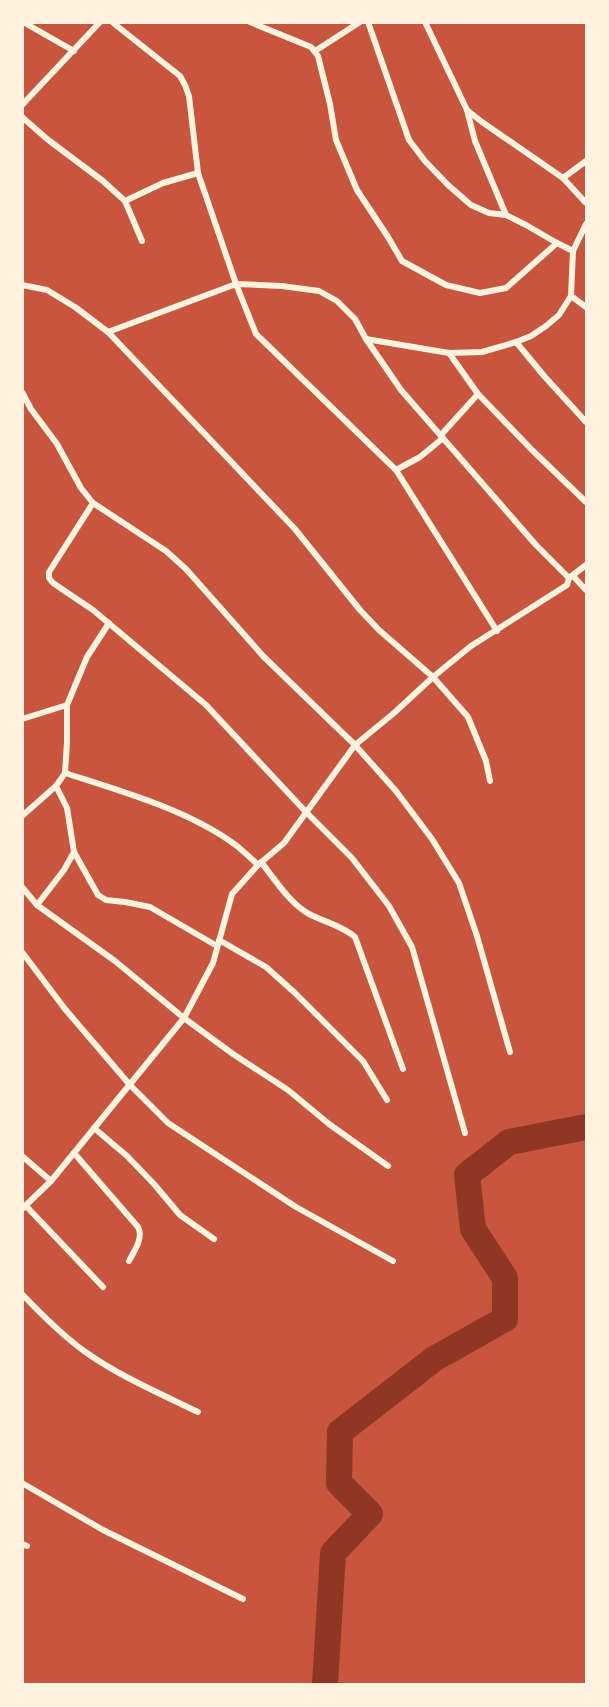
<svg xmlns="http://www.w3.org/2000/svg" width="609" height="1707" font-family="'Source Sans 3',sans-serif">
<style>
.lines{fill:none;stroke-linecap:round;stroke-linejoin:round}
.river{stroke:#8f3625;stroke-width:26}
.minor{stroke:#fff3e0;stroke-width:6}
</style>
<rect width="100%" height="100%" fill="#c8553d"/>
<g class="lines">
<!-- river -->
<path class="river" d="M 325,1684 L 333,1553 L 370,1514 L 339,1483 L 340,1432 L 434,1359 L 505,1319 L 505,1278 L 473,1229 L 467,1175 L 509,1142 L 586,1127"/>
<!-- minor -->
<g class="minor">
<path d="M 23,22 L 74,51"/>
<path d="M 112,22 L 180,76 L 185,85 L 189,96 L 198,173 L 236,284 L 256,334 L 396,470 L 497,631"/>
<path d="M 250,22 L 311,47 L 318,56 L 330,104 L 336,140 L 357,190 L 388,237 L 402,261 L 446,285 L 480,293 L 506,288 L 557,243"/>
<path d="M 368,22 L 409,140 L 425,161 L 448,185 L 471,205 L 489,213 L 506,215 L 526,225 L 557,243 L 573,251"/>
<path d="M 425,22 L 467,110 L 482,122 L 563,178 L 586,203"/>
<path d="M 315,51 L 360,22"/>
<path d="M 22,105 L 100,22"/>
<path d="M 467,110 L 475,141 L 506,215"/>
<path d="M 22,117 L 47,139 L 103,181 L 125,201 L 142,241"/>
<path d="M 563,178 L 586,161"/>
<path d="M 125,201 L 163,183 L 198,173"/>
<path d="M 22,285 L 47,290 L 75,307 L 108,332 L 236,284 L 282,286 L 319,291 L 337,301 L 355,319 L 366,339 L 401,390 L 536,545 L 569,578"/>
<path d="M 571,296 L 586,307"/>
<path d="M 108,332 L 295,529 L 360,610 L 379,630 L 433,677 L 468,717 L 486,761 L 490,781"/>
<path d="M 366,339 L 449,353 L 482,352 L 516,342 L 531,336 L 546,326 L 559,315 L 571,296 L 573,251 L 586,224"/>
<path d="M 516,342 L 545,377 L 586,422"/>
<path d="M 449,353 L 478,394 L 532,450 L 586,502"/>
<path d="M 22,392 L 31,409 L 57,444 L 81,488 L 93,503 L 166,551 L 186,569 L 263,656 L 355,745 L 396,791 L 432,839 L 459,883 L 477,936 L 510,1052"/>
<path d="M 441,435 L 478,394"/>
<path d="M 396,470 L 420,457 L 443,438"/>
<path d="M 93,503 L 49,572 L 49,578 L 53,583 L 93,610 L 206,705 L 306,812 L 352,858 L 389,906 L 412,947 L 465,1133"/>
<path d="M 573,576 L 586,590"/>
<path d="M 22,719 L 67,705"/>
<path d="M 65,773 C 121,791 189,810 237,846 C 244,852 251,858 258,865"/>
<path d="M 22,816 L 56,786 L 65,773 L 67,742 L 67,705 L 87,657 L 109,623"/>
<path d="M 74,852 L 98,895 L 106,900 L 125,902 L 150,907 L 217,946"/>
<path d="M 261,862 C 274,878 290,904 309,914 C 324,922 341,925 355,937 L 403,1069"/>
<path d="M 22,887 L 37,905 L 115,961 L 184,1018 L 233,1054 L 288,1090 L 329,1124 L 388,1166"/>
<path d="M 37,905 L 64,870 L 74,852 L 67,808 L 56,786"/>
<path d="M 219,940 L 266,967 L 295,993 L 363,1061 L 387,1100"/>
<path d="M 22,952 L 65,1009 L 130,1085 L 168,1123 L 296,1207 L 393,1261"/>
<path d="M 94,1128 L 127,1156 L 154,1184 L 180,1215 L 214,1239"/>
<path d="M 74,1153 L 138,1227 C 144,1238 134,1251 129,1261"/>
<path d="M 22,1156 L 51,1181"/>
<path d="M 26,1206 L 103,1287"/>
<path d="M 22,1209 L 51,1181 L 184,1018 L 213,963 L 232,894 L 258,865 L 284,843 L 355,745 L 394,713 L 433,677 L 471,646 L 567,585 L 569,578 L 586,565"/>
<path d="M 22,1294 C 41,1314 62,1335 84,1351 C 119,1376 159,1393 198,1412"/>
<path d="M 22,1483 L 103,1530 L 243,1599"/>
<path d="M 22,1544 L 27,1546"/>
</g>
</g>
<!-- border -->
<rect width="609" height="1707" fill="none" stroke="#fff3e0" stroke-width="48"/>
</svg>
